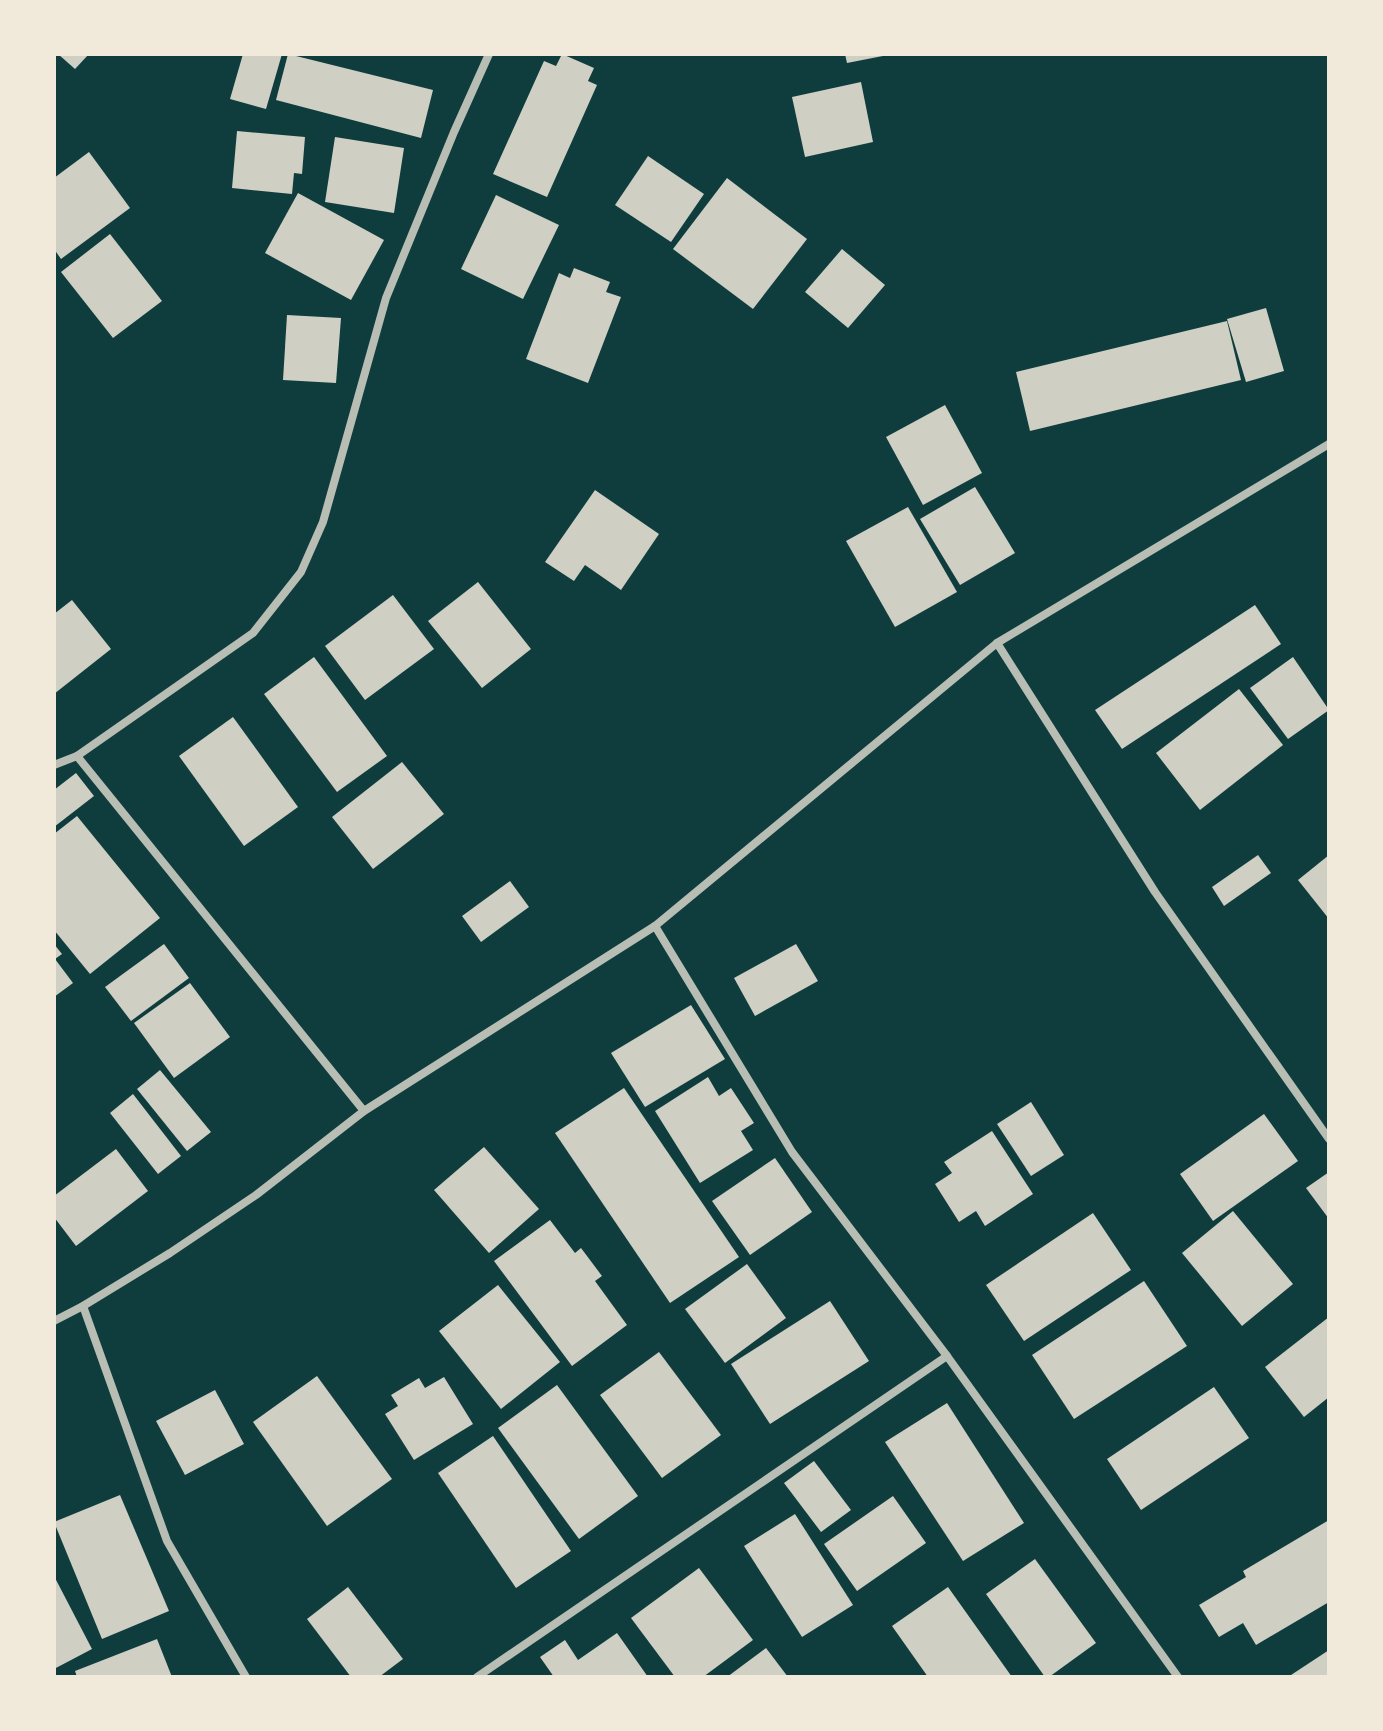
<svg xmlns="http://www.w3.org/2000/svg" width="1383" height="1731" font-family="'Golos Text',sans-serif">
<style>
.building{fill:#cfcfc3}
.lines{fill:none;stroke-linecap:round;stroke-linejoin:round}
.minor{stroke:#b8beb3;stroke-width:8}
</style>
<rect width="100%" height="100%" fill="#0f3d3e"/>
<!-- building -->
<g class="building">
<path d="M 58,54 L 89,54 L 75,69 Z"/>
<path d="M 243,54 L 282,54 L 266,109 L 230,99 Z"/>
<path d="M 288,54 L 433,90 L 421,138 L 276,100 Z"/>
<path d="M 562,54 L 594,68 L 588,81 L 597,85 L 547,197 L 493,174 L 544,61 L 556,66 Z"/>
<path d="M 845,54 L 888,54 L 888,55 L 847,63 Z"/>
<path d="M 861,82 L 873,142 L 805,157 L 792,97 Z"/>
<path d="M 237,131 L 305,137 L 302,174 L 294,173 L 292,194 L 232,188 Z"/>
<path d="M 335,137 L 404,148 L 394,213 L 325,202 Z"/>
<path d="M 89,152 L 130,208 L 61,259 L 54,249 L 54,178 Z"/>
<path d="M 648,156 L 704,194 L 671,242 L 615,205 Z"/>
<path d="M 727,178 L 807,239 L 753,309 L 673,249 Z"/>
<path d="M 298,193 L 384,240 L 351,300 L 265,253 Z"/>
<path d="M 496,195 L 559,225 L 523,299 L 461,269 Z"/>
<path d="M 110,234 L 162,301 L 113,338 L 61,272 Z"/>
<path d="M 842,249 L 885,285 L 848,328 L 805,292 Z"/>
<path d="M 574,268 L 610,282 L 606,292 L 621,297 L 588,383 L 526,359 L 559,273 L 570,278 Z"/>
<path d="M 1266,308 L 1284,371 L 1246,382 L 1227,319 Z"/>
<path d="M 287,315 L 341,318 L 336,383 L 283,380 Z"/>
<path d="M 1227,321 L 1241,380 L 1030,431 L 1016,372 Z"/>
<path d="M 945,405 L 982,473 L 923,505 L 886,437 Z"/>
<path d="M 975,487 L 1015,553 L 960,585 L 920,519 Z"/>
<path d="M 595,490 L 659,534 L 621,590 L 585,565 L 574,581 L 545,562 Z"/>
<path d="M 908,507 L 957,592 L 895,627 L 846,541 Z"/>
<path d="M 478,582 L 531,649 L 482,688 L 428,621 Z"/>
<path d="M 393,595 L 434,649 L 365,700 L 325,646 Z"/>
<path d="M 72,600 L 111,649 L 54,694 L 54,614 Z"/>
<path d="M 1255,605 L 1281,644 L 1122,749 L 1095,710 Z"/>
<path d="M 314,657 L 387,756 L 337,792 L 264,694 Z"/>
<path d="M 1293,657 L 1329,710 L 1288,739 L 1250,688 Z"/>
<path d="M 1239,689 L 1283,745 L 1200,810 L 1156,753 Z"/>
<path d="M 233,717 L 298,807 L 244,846 L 179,756 Z"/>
<path d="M 402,762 L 444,814 L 373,869 L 332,817 Z"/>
<path d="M 76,773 L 94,796 L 54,827 L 54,790 Z"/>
<path d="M 77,816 L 160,918 L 90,974 L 54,930 L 54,834 Z"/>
<path d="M 1258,855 L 1271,873 L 1224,906 L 1212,887 Z"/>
<path d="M 1329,855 L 1329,919 L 1298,880 Z"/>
<path d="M 510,881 L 529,907 L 481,942 L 462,916 Z"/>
<path d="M 54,944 L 62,954 L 55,959 L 73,983 L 54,997 Z"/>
<path d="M 164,944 L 189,978 L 131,1021 L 105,987 Z"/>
<path d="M 796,944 L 818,981 L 755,1016 L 734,978 Z"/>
<path d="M 190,983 L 230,1037 L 174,1078 L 134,1023 Z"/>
<path d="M 691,1005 L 725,1059 L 645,1107 L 611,1053 Z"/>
<path d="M 160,1070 L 211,1132 L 187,1151 L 137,1089 Z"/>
<path d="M 708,1077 L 719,1096 L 731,1088 L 754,1123 L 741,1131 L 753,1150 L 700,1183 L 655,1111 Z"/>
<path d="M 624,1088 L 739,1257 L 670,1303 L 555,1133 Z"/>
<path d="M 133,1094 L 181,1156 L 158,1174 L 110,1113 Z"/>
<path d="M 1031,1102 L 1064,1155 L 1031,1176 L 997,1124 Z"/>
<path d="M 1264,1114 L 1298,1161 L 1213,1221 L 1180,1174 Z"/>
<path d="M 992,1131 L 1033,1194 L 985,1226 L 976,1211 L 959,1222 L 935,1184 L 952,1173 L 944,1162 Z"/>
<path d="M 484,1147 L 539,1209 L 489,1253 L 434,1190 Z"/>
<path d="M 116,1149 L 148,1191 L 76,1246 L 54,1217 L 54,1196 Z"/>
<path d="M 775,1158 L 812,1212 L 750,1255 L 712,1201 Z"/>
<path d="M 1329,1172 L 1329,1219 L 1306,1188 Z"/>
<path d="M 1233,1211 L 1293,1284 L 1242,1326 L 1182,1253 Z"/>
<path d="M 1093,1213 L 1131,1270 L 1024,1341 L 986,1285 Z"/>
<path d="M 550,1220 L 575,1253 L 581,1248 L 602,1276 L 595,1281 L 627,1325 L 572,1366 L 494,1261 Z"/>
<path d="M 747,1264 L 786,1318 L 725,1363 L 685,1309 Z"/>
<path d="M 1144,1281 L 1187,1346 L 1074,1419 L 1032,1355 Z"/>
<path d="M 498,1285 L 560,1362 L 501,1409 L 439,1331 Z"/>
<path d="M 830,1301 L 869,1361 L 770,1424 L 731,1364 Z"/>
<path d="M 1329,1317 L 1329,1397 L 1304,1417 L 1265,1367 Z"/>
<path d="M 659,1352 L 721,1435 L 662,1478 L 600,1395 Z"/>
<path d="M 317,1376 L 392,1479 L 327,1526 L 253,1422 Z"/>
<path d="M 444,1377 L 473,1424 L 414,1460 L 385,1414 L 398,1406 L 391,1395 L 419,1378 L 425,1388 Z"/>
<path d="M 557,1385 L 638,1496 L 579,1539 L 498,1428 Z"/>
<path d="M 1214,1387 L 1249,1438 L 1141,1510 L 1107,1459 Z"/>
<path d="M 215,1390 L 244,1444 L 185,1475 L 156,1421 Z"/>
<path d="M 947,1403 L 1024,1523 L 963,1561 L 885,1442 Z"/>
<path d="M 493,1436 L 571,1551 L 516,1588 L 438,1473 Z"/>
<path d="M 814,1461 L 851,1510 L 821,1532 L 784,1483 Z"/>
<path d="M 120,1495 L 169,1611 L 102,1639 L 54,1522 Z"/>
<path d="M 893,1496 L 926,1543 L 857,1591 L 824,1544 Z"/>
<path d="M 795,1514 L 853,1605 L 802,1637 L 744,1546 Z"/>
<path d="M 1329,1520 L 1329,1602 L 1256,1645 L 1243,1623 L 1219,1637 L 1199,1605 L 1246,1577 L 1243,1571 Z"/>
<path d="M 1035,1559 L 1096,1643 L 1049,1677 L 1045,1677 L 986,1594 Z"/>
<path d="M 699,1568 L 753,1640 L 703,1677 L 675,1677 L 631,1618 Z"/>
<path d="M 54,1576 L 92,1649 L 54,1669 Z"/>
<path d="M 348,1587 L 403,1659 L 379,1677 L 351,1677 L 307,1619 Z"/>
<path d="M 948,1587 L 1012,1677 L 928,1677 L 892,1626 Z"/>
<path d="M 617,1633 L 648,1677 L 554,1677 L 540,1657 L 565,1640 L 578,1660 Z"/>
<path d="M 157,1639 L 172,1677 L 77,1677 L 75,1671 Z"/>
<path d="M 766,1648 L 788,1677 L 727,1677 Z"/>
<path d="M 1329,1650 L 1329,1677 L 1288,1677 Z"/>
</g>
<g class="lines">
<!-- minor -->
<g class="minor">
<path d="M 997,643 L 1155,892 L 1329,1139"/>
<path d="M 77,756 L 364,1111"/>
<path d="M 54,765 L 77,756 L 253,633 L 301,572 L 323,522 L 386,298 L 454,132 L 489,54"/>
<path d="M 655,926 L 792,1152 L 947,1356 L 1178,1677"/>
<path d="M 83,1306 L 167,1541 L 246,1677"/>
<path d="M 54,1321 L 83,1306 L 170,1253 L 256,1195 L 364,1111 L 655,926 L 997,643 L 1329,444"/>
<path d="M 477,1677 L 947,1356"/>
</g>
</g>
<!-- border -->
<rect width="1383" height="1731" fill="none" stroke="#f1e9da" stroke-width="112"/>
</svg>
